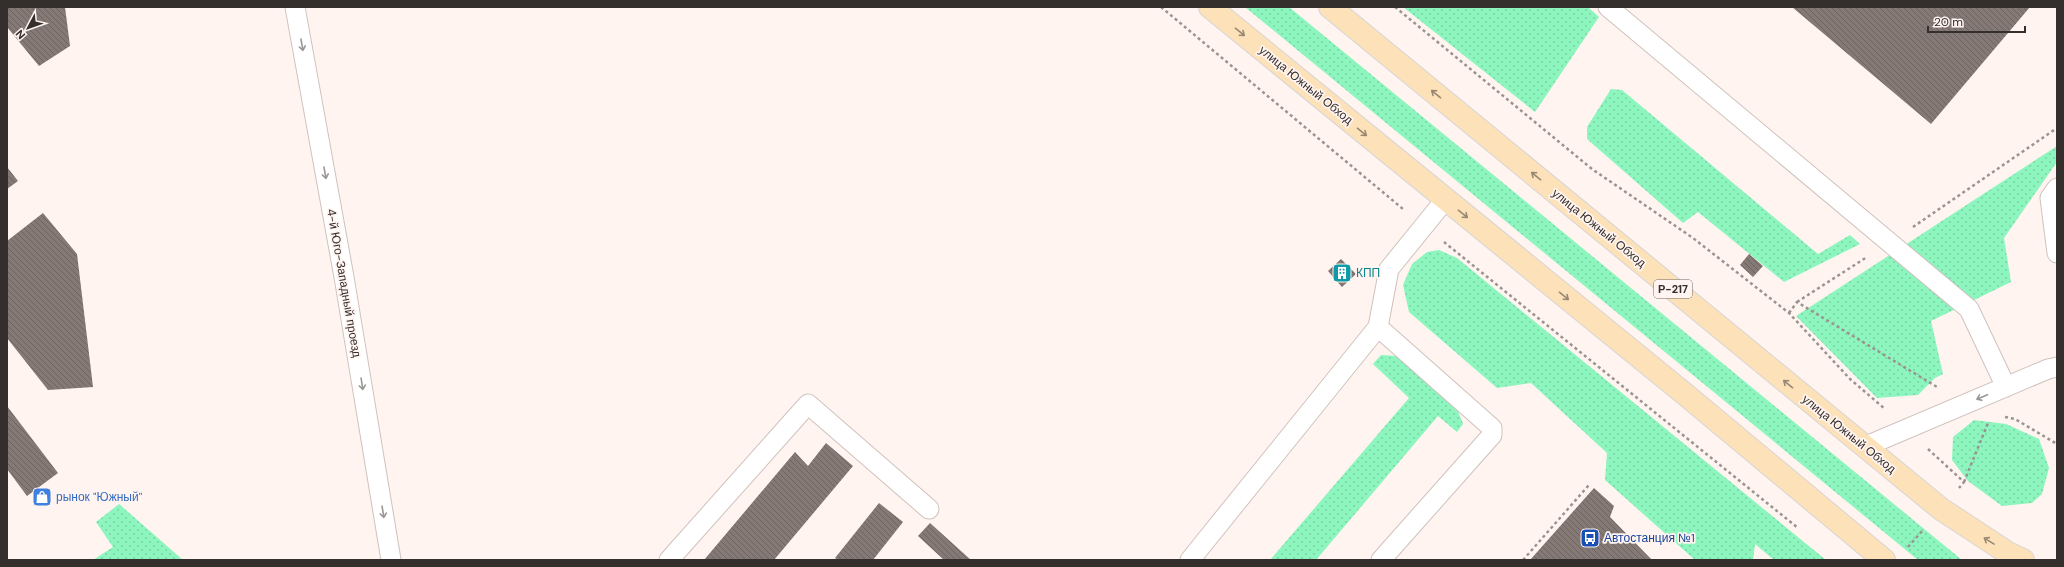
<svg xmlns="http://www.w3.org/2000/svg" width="2064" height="567" font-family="'DM Sans',sans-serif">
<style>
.grass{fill:url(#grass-dots)}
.building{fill:url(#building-back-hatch)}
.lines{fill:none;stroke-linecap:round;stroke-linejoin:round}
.lane-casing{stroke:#cfc2bd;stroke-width:21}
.primary-casing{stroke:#d6d5d5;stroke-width:24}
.path{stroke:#9b9390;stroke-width:2.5;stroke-dasharray:3 3;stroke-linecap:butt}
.lane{stroke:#fff;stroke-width:19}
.primary{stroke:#fde2b9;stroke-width:22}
.oneway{stroke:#988873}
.oneway2{stroke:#9a9796}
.labels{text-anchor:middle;stroke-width:3.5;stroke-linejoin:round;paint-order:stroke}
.shield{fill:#fff4f0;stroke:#716a68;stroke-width:1}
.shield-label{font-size:11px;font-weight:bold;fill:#342f2d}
.street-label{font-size:12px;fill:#342f2d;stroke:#fff4f0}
.culture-label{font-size:12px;fill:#0d838f;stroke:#fff4f0;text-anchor:start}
.shop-label{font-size:12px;fill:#366cbe;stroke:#fff4f0;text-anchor:start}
.transit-label{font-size:12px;fill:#164399;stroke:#fff4f0;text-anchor:start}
</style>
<defs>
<pattern id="grass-dots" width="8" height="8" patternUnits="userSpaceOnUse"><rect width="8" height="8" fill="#8df5be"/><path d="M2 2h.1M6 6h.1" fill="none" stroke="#7ad2a4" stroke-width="1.8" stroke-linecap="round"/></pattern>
<pattern id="building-back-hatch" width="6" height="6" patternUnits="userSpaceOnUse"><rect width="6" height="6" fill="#857975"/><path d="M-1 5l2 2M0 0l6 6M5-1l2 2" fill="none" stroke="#6e6460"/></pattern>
</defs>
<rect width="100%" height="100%" fill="#fff4f0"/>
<!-- grass -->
<g class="grass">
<path d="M 1245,7 L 1289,7 L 1962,560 L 1918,560 Z"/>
<path d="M 1403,7 L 1588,7 L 1599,17 L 1535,112 Z"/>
<path d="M 1611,89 L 1622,90 L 1818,254 L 1850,235 L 1860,244 L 1784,282 L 1698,212 L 1683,223 L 1587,139 L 1587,127 Z"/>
<path d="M 2057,146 L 2057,162 L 2004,238 L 2011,282 L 1931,321 L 1943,374 L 1935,378 L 1918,395 L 1877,398 L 1796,316 Z"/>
<path d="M 1439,250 L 1457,258 L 1826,560 L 1774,560 L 1755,544 L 1753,560 L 1695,560 L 1605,480 L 1607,453 L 1531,383 L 1497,388 L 1409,312 L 1403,285 L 1412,264 L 1427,252 Z"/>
<path d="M 1381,355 L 1397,356 L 1458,411 L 1463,424 L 1457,432 L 1438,416 L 1316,560 L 1270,560 L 1409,398 L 1373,364 Z"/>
<path d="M 1974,420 L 2006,424 L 2039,439 L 2049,468 L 2042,494 L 2032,503 L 2002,506 L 1968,481 L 1952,460 L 1953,437 Z"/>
<path d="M 119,504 L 183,560 L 93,560 L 113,547 L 96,522 Z"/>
</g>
<!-- building -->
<g class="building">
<path d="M 7,7 L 65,7 L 70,46 L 39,66 L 7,27 Z"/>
<path d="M 1792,7 L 2030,7 L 1931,124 Z"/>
<path d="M 7,167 L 18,181 L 7,189 Z"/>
<path d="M 43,213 L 77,254 L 93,387 L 48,390 L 7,338 L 7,241 Z"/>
<path d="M 1749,254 L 1763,266 L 1753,277 L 1740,265 Z"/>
<path d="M 1341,259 L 1356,274 L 1342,287 L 1328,271 Z"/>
<path d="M 7,406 L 58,473 L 27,496 L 7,469 Z"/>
<path d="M 826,443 L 853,466 L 774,560 L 704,560 L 795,452 L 808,466 Z"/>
<path d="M 1594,488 L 1614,506 L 1610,517 L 1652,560 L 1530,560 Z"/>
<path d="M 879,503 L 903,522 L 873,560 L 838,560 L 835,558 Z"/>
<path d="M 930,523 L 971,560 L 944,560 L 918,536 Z"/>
</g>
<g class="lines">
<!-- lane casing -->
<g class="lane-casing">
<g id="lane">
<path d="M 295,7 L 344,277 L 391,560"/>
<path d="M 1608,7 L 1969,309 L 2006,387"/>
<path d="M 2057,188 L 2050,198 L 2057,253"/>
<path d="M 1378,327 L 1492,428 L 1492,435 L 1381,560"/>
<path d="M 1864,447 L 2048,369 L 2057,367"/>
<path d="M 669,560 L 808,404 L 929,509"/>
<path d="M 1190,560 L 1378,327 L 1389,269 L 1445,200"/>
</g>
</g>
<!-- primary casing -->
<g class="primary-casing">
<g id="primary">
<path d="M 1210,7 L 1686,395 L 1884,560"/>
<path d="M 1330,7 L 1941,509 L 2008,553 L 2023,560"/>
</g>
</g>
<!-- path -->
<g class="path">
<path d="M 1161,7 L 1403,209"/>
<path d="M 1395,7 L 1592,169 L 1693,238 L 1789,313 L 1850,379 L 1885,409"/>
<path d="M 1913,227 L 2057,128"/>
<path d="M 1444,242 L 1798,528"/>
<path d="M 1797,302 L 1867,257"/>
<path d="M 1789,313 L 1797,302 L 1937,387"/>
<path d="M 2005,417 L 2015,419 L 2057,444"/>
<path d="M 1928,449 L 1964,482 L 1959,488"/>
<path d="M 1964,482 L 1988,423"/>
<path d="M 1908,547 L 1923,530"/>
<path d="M 1523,560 L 1589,485"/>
</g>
<!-- lane -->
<use href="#lane" class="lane"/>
<!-- primary -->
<use href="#primary" class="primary"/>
</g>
<!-- one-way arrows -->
<defs><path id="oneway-shaft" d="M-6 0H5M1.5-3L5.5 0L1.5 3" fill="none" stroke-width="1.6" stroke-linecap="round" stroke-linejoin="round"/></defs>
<g class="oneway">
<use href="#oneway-shaft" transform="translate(1240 32) rotate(39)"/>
<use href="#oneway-shaft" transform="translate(1436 94) rotate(-141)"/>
<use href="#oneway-shaft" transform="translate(1362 132) rotate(39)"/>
<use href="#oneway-shaft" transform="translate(1536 176) rotate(-141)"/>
<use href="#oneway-shaft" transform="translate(1463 214) rotate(39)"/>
<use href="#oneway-shaft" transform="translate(1564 296) rotate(39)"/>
<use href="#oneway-shaft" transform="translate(1788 384) rotate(-141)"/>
<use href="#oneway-shaft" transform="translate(1989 541) rotate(-148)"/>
</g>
<g class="oneway2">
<use href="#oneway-shaft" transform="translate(302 45) rotate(80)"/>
<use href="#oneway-shaft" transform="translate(325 173) rotate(80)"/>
<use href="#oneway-shaft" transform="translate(362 384) rotate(81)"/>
<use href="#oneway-shaft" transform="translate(1982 397) rotate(157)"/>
<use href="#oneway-shaft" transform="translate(383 512) rotate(81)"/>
</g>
<!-- icons -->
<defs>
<g id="building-square" transform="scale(1)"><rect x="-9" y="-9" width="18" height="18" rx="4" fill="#0f9aa8" stroke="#fff4f0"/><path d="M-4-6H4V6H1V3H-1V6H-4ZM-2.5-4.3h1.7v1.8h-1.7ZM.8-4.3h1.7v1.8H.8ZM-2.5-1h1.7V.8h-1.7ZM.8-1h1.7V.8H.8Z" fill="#fff"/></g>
<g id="shop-square" transform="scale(1)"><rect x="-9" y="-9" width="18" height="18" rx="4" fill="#3f7fe0" stroke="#fff4f0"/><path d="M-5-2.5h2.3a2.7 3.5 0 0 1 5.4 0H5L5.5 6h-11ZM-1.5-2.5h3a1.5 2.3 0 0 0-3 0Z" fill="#fff"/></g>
<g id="bus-square" transform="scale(1)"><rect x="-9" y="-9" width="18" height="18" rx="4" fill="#1a4fb4" stroke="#fff4f0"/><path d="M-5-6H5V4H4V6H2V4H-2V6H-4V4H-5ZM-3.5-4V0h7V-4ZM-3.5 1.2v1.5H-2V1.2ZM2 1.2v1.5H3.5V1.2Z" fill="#fff"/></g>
</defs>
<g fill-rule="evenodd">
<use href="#building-square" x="1342" y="273"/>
<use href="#shop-square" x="42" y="497"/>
<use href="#bus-square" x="1590" y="538"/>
</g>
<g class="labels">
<!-- shield labels -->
<rect class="shield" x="1654" y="280" width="38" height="18" rx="3"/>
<g class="shield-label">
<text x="1673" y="293">Р-217</text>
</g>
<!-- street labels -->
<g class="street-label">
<text transform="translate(1306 85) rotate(39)" y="4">улица Южный Обход</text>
<text transform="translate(1599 228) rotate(39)" y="4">улица Южный Обход</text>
<text transform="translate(344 283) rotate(80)" y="4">4-й Юго-Западный проезд</text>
<text transform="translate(1849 434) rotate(39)" y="4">улица Южный Обход</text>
</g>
<!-- culture labels -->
<g class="culture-label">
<text x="1356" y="277">КПП</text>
</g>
<!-- shop labels -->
<g class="shop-label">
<text x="56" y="501">рынок "Южный"</text>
</g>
<!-- transit labels -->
<g class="transit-label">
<text x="1604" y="542">Автостанция №1</text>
</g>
</g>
<!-- border -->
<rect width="2064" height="567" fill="none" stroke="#342f2d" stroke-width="16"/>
<!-- north arrow -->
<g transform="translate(28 28) rotate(229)" stroke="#fff4f0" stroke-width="3" paint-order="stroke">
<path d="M0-3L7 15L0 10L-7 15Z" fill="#342f2d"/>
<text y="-6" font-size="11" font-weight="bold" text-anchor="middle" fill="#342f2d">N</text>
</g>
<!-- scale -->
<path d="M1928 26v6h97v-6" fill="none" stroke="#342f2d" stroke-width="2"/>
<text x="1934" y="26" font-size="12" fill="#342f2d" stroke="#fff4f0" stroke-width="3" paint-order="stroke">20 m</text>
</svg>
